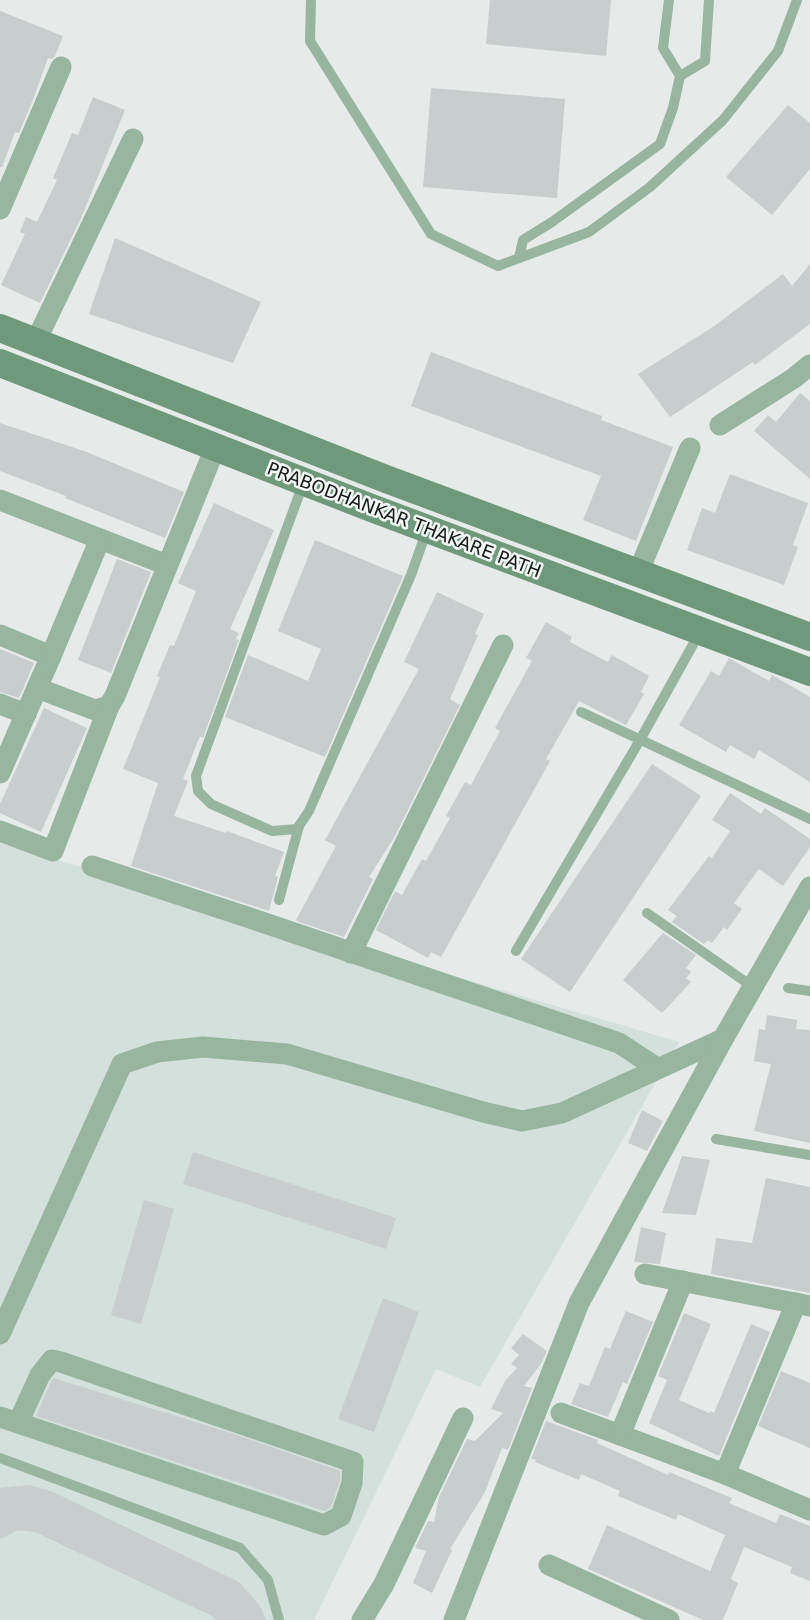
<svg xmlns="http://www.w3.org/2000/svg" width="810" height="1620" font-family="'DejaVu Sans',sans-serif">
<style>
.built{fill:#d3e0db}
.building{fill:#c8cdcd}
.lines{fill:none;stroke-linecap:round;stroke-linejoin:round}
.lane{stroke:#97b59f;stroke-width:10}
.street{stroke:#97b59f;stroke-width:21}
.secondary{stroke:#6e9a7b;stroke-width:28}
.labels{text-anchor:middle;stroke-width:5;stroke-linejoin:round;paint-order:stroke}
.street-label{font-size:18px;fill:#191b1a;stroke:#f3f8f6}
</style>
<rect width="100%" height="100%" fill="#e6ebe9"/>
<!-- built -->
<path class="built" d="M 0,843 L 679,1042 L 480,1387 L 436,1369 L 314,1620 L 0,1620 Z"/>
<!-- building -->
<g class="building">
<path d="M 490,0 L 611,0 L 606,56 L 486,44 Z"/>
<path d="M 0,11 L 63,36 L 55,56 L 52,59 L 48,58 L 34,97 L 19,133 L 15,132 L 2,167 L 0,167 Z"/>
<path d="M 431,88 L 565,99 L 557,198 L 423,187 Z"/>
<path d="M 93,97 L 125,110 L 82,216 L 40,303 L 1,285 L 25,234 L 20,232 L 26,217 L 37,222 L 57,180 L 53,178 L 72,133 L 78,135 Z"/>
<path d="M 788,105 L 810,123 L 810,169 L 772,215 L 726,177 Z"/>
<path d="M 115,238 L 261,302 L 233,363 L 89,314 Z"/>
<path d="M 810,264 L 810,324 L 755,365 L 753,362 L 670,417 L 638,374 L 713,327 L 783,274 L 792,286 Z"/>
<path d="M 431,352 L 602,416 L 601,420 L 673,447 L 636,541 L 583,520 L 601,476 L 411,406 Z"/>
<path d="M 800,393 L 810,401 L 810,479 L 754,431 L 768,415 L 776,422 Z"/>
<path d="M 0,423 L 84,451 L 184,492 L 165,538 L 65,498 L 66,496 L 0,471 Z"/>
<path d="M 730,474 L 808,503 L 793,545 L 798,547 L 784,585 L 687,550 L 702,508 L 715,513 Z"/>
<path d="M 214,503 L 274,530 L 230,629 L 239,633 L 236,639 L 239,640 L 203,738 L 200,736 L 183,779 L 188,781 L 174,816 L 226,833 L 227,831 L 284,852 L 275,876 L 278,877 L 269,911 L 131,866 L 158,783 L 123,769 L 160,677 L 157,676 L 170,645 L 174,646 L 196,591 L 178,583 Z"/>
<path d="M 315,540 L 403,576 L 325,757 L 225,717 L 248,655 L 308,681 L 321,649 L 278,631 Z"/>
<path d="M 117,559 L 151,572 L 111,673 L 78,660 Z"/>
<path d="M 437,592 L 484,614 L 475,634 L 478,635 L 450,699 L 460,705 L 395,836 L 369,877 L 373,879 L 344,937 L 299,922 L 296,920 L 336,846 L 325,840 L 419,669 L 404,662 Z"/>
<path d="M 546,622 L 572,637 L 570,642 L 608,662 L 612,655 L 649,676 L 641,692 L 644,694 L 626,725 L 579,701 L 546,759 L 550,761 L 441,957 L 431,952 L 428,958 L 376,930 L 395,891 L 402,895 L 422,859 L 426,861 L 450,818 L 446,816 L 465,782 L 471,785 L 500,731 L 495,728 L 532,661 L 526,658 Z"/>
<path d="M 0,649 L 34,663 L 19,698 L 0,692 Z"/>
<path d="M 729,658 L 769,681 L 772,675 L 810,697 L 810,782 L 759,750 L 754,759 L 730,745 L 726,752 L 679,725 L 711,671 L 719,676 Z"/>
<path d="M 44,708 L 87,728 L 41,832 L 0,813 L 0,804 Z"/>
<path d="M 652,764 L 701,796 L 570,992 L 521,959 Z"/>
<path d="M 730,793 L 761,814 L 765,808 L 810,839 L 810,847 L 783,886 L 759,869 L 734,903 L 742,909 L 727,930 L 724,927 L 712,943 L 708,940 L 704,944 L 672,922 L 677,916 L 668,910 L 709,856 L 712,858 L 730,831 L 712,820 Z"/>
<path d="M 663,933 L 696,955 L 686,968 L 691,972 L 686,978 L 691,982 L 662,1013 L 623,980 Z"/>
<path d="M 767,1015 L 797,1020 L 796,1029 L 810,1030 L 810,1143 L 754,1131 L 771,1064 L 754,1061 L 759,1029 L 765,1030 Z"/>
<path d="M 642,1110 L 663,1121 L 647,1151 L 628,1143 Z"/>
<path d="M 193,1152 L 396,1218 L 386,1249 L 183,1184 Z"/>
<path d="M 682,1156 L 710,1160 L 696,1215 L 662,1213 Z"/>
<path d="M 766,1178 L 810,1187 L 810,1293 L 711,1274 L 716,1238 L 752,1243 Z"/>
<path d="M 144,1200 L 174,1209 L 141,1324 L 111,1315 Z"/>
<path d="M 641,1227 L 666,1233 L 660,1264 L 634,1262 Z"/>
<path d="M 383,1298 L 419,1312 L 374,1432 L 338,1419 Z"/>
<path d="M 626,1311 L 653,1322 L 627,1384 L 623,1382 L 608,1417 L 571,1404 L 580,1383 L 589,1386 L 605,1347 L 610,1349 Z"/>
<path d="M 684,1313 L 711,1324 L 679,1400 L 709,1413 L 710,1411 L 714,1413 L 751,1324 L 770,1332 L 719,1456 L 649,1423 L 667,1380 L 658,1376 Z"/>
<path d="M 523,1334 L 547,1351 L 541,1364 L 524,1386 L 532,1388 L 508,1450 L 502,1448 L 485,1492 L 450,1549 L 452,1550 L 432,1593 L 413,1583 L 426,1551 L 415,1548 L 428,1521 L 434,1522 L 439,1497 L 467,1439 L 475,1441 L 503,1413 L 491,1409 L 505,1381 L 517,1368 L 511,1364 L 519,1355 L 511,1348 Z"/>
<path d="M 781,1371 L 810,1383 L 810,1448 L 758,1426 Z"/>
<path d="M 53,1378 L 234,1434 L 340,1471 L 340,1480 L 331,1507 L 325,1511 L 36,1416 Z"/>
<path d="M 546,1421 L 598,1440 L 597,1443 L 668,1475 L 669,1472 L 732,1498 L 729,1503 L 776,1523 L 780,1514 L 810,1526 L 810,1581 L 790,1573 L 792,1567 L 744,1547 L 731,1579 L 738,1583 L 723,1620 L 703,1620 L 588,1569 L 607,1525 L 710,1571 L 725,1535 L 678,1514 L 676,1520 L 618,1496 L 620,1491 L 581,1474 L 579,1480 L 535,1462 L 536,1460 L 531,1459 Z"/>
<path d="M 28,1485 L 51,1491 L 239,1582 L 260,1606 L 266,1620 L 215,1620 L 212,1616 L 35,1532 L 18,1530 L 0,1539 L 0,1488 Z"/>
</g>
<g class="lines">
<!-- lane -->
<g class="lane">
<path d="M 311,0 L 310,41 L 431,234 L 498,266 L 589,232 L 650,187 L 723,120 L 778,51 L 797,0"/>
<path d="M 680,76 L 705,61 L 709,0"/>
<path d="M 519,258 L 523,240 L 552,222 L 660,144 L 673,108 L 680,76 L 663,48 L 669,0"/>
<path d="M 303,484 L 196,776 L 198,791 L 211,804 L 272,831 L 297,829 L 309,811 L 411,575 L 427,530"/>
<path d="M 581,712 L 810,819"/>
<path d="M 279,900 L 299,826"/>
<path d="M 647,913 L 753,987"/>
<path d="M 516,951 L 640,740 L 700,632"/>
<path d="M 788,988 L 810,991"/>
<path d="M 716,1139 L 810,1155"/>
<path d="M 0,1458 L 240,1548 L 268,1580 L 279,1620"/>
</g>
<!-- street -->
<g class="street">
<path d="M 0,209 L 61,67"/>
<path d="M 35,343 L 133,139"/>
<path d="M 720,425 L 794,378 L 810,365"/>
<path d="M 0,500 L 167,565"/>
<path d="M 638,573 L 690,448"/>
<path d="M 0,635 L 51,656 L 37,688"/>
<path d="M 51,656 L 100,539"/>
<path d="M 0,704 L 26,714"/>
<path d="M 0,773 L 37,688 L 95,710 L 109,706 L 115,696 L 215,448"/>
<path d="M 0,831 L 53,851 L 109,706"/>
<path d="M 92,866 L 247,917 L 619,1043 L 657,1068"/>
<path d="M 351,953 L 503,645"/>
<path d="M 645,1274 L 810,1306"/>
<path d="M 0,1334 L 122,1064 L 157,1052 L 203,1047 L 287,1054 L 483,1112 L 522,1121 L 562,1113 L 723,1039 L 810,887"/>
<path d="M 561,1413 L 725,1474 L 810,1510"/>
<path d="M 0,1417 L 324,1525 L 341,1516 L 352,1483 L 353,1462 L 61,1362 L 52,1360 L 40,1375 L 18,1423"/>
<path d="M 620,1435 L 683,1281"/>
<path d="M 725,1474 L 796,1303"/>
<path d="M 549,1565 L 669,1620"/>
<path d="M 362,1620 L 384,1584 L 463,1418"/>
<path d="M 454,1620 L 579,1303 L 723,1039"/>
</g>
<!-- secondary -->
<g class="secondary">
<path d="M 0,328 L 386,479 L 810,637"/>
<path d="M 0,363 L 374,509 L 810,672"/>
</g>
</g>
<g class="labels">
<!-- street labels -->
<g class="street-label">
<text transform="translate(404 520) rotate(21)" y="6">PRABODHANKAR THAKARE PATH</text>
</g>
</g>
</svg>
